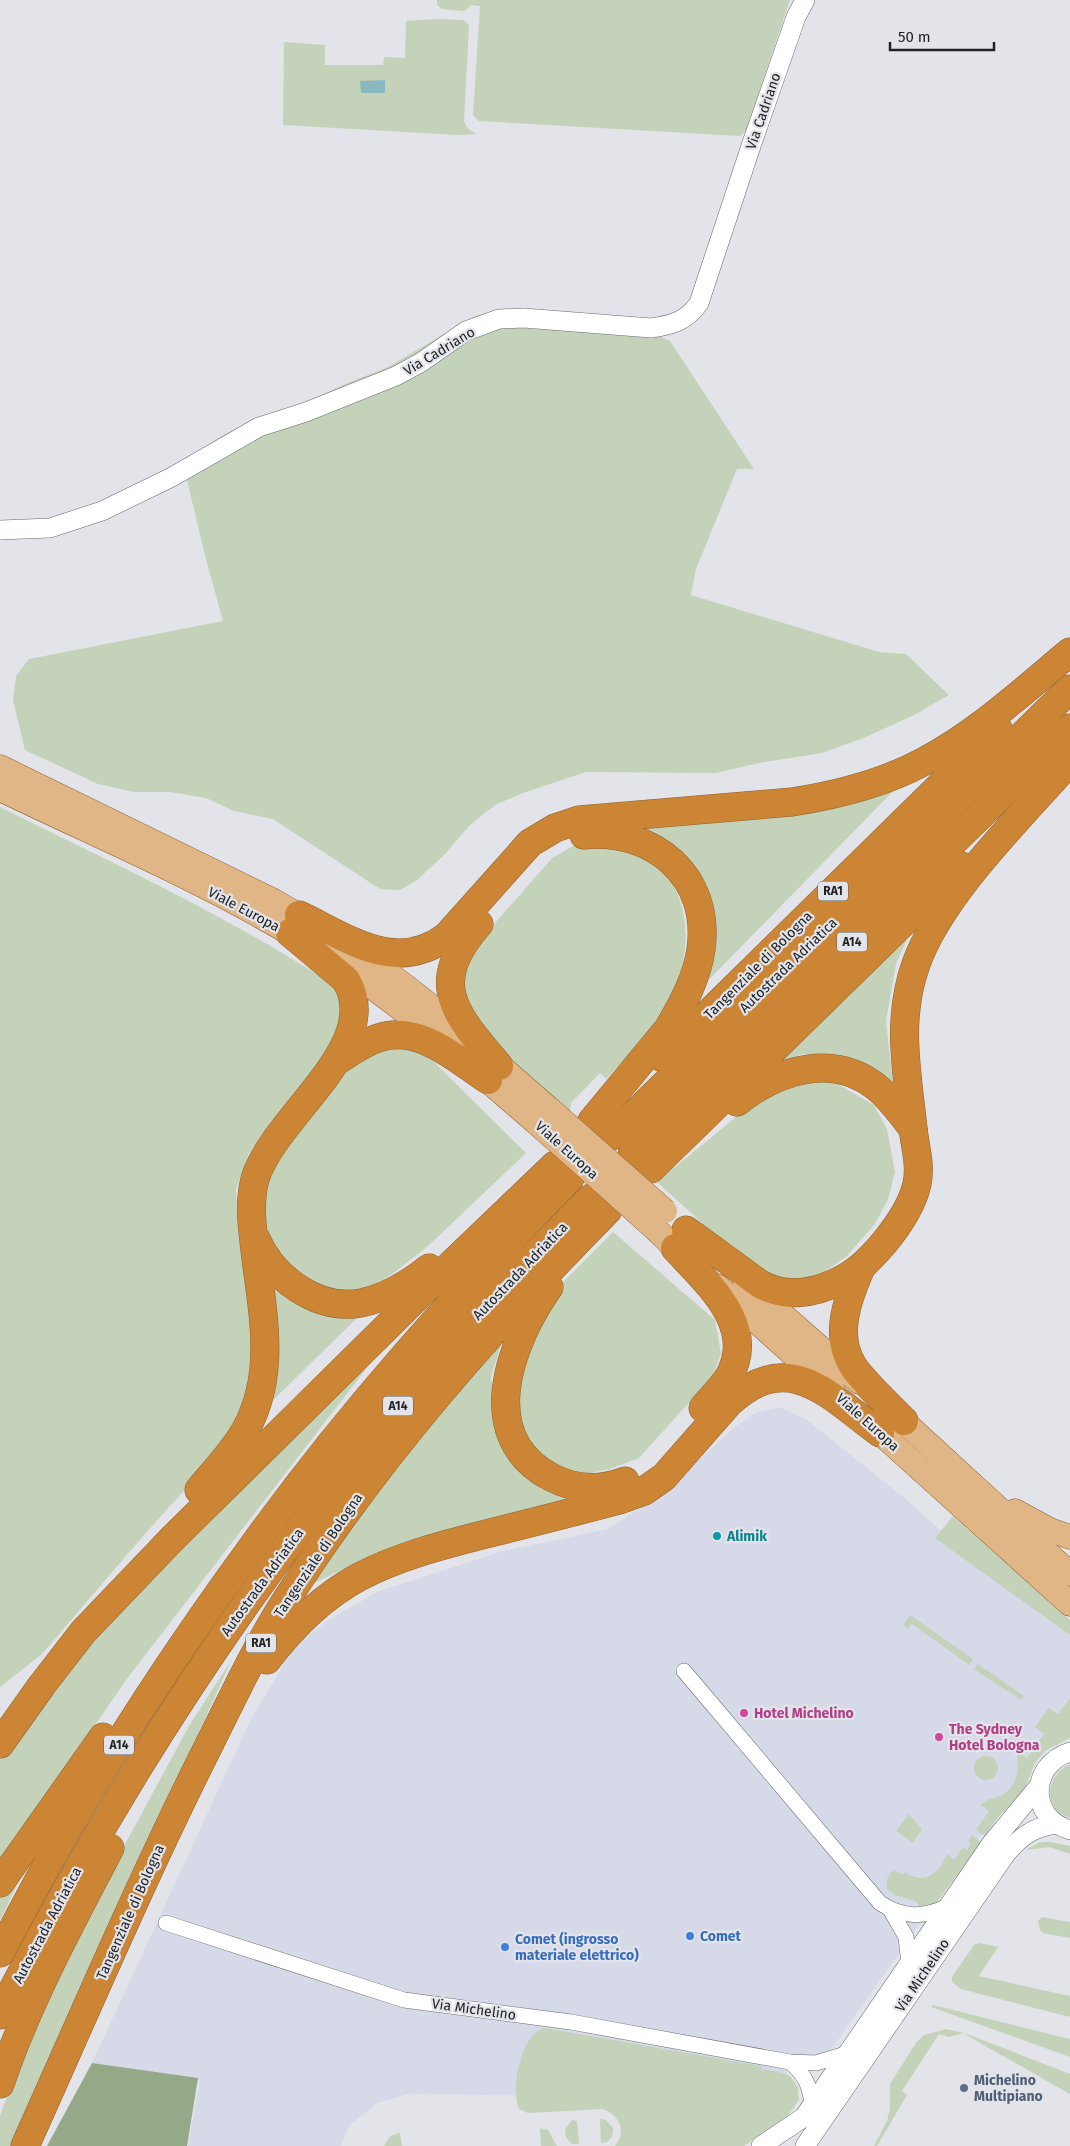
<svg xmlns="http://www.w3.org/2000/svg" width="1070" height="2146" font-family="'Fira Sans',sans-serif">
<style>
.built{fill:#d6dae8}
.green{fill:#c4d2ba}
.forest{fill:#95a887}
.water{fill:#89b9be}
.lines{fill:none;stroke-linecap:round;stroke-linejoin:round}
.minor-casing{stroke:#696a70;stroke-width:16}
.tertiary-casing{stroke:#696a70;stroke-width:20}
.primary-casing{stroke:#90622f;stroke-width:25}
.motorway-casing{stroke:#90622f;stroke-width:29}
.minor{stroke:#fff;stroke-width:15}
.tertiary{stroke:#fff;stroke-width:19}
.primary{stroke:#e0b686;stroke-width:24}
.motorway{stroke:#cb8535;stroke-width:28}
.primary-bridge-casing{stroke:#90622f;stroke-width:25;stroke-linecap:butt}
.primary-bridge{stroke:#e0b686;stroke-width:24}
.culture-dot{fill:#0f9aa8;stroke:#e2e4ea;stroke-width:2}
.hotel-dot{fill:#d1479c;stroke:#e2e4ea;stroke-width:2}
.shop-dot{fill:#3f7fe0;stroke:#e2e4ea;stroke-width:2}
.service-dot{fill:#5c6f8a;stroke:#e2e4ea;stroke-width:2}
.labels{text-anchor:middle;stroke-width:4.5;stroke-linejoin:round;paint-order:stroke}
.shield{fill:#e2e4ea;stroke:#5b5c5f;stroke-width:1}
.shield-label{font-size:12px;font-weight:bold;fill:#212224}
.street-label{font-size:14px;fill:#212224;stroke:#e2e4ea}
.culture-label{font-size:14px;font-weight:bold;fill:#0d838f;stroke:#e2e4ea;text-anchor:start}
.hotel-label{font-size:14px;font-weight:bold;fill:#b23c85;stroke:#e2e4ea;text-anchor:start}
.shop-label{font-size:14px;font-weight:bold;fill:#366cbe;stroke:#e2e4ea;text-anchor:start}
.service-label{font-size:14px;font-weight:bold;fill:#4e5e75;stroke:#e2e4ea;text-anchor:start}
</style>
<rect width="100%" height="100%" fill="#e2e4ea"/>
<!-- built -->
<path class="built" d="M 779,1407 L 807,1420 L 902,1496 L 987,1571 L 1070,1634 L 1070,1712 L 1018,1780 L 934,1904 L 830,2051 L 786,2070 L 790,2091 L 643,2120 L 586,2096 L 409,2094 L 377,2103 L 349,2126 L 341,2146 L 188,2146 L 200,2080 L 92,2063 L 251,1719 L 295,1646 L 327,1621 L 377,1592 L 503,1551 L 608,1529 L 664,1493 L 731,1430 L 755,1413 Z"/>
<!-- green -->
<g class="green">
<path d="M 437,0 L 790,0 L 746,131 L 740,136 L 479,121 L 473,115 L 480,6 L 471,5 L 464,11 L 442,9 L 437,5 Z"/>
<path d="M 437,19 L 464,20 L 469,25 L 464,121 L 468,129 L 477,134 L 458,135 L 283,125 L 284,42 L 325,45 L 325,65 L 383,65 L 384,57 L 405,58 L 406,21 Z"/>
<path d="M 502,310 L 642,328 L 670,341 L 754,469 L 737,469 L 696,569 L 691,595 L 879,652 L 906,654 L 949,695 L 914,715 L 866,737 L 822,753 L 759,763 L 716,773 L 586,772 L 523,793 L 495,805 L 469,826 L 445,854 L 417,880 L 400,890 L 380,889 L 273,819 L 234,811 L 206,798 L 170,792 L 134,792 L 98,784 L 25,750 L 13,700 L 16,676 L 29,659 L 223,621 L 207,563 L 183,464 L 222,436 L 252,420 L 296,407 L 345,384 L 386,368 L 475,316 Z"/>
<path d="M 903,781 L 697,992 C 704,955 723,897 693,866 C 682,854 650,837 635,827 Z"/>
<path d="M 0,807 C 114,864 234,918 339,989 L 344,1017 L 337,1041 L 249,1153 L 236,1189 L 238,1235 L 257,1336 L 244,1400 L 217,1454 L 144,1535 L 42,1654 L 0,1687 Z"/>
<path d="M 577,844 C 587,844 599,842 608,844 C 618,847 645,856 653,862 C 691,891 692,949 675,988 C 659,1024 632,1051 606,1079 L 600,1073 L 571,1103 L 569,1114 L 483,1037 L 466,1009 L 461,978 L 466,956 L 552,858 Z"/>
<path d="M 917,917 L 896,964 L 886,1021 L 893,1084 L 834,1054 L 803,1054 L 769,1065 Z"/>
<path d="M 405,1042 L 429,1057 L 526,1153 L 427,1247 L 391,1275 L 370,1287 L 337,1292 L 296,1278 L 265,1240 L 264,1181 L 273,1156 L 347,1064 Z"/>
<path d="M 809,1077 L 839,1085 L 874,1105 L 887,1129 L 895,1172 L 888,1200 L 874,1225 L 846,1257 L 818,1276 L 791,1283 L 759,1275 L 657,1182 L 770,1089 Z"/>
<path d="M 613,1232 L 715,1320 L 721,1354 L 712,1377 L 639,1458 L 610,1469 L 581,1475 L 562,1472 L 540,1457 L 515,1415 L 515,1378 L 561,1284 Z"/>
<path d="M 264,1273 L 363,1312 L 262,1411 Z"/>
<path d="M 504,1334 L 491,1377 L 502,1448 L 529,1480 L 579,1498 L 497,1518 L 372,1555 L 306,1587 L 338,1539 Z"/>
<path d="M 369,1365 L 129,1676 L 0,1862 L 0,1758 L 74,1660 L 271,1453 Z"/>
<path d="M 953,1516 L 1070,1620 L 1070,1635 L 935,1538 Z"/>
<path d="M 910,1615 L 973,1659 L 969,1665 L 912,1624 L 908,1629 L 903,1625 Z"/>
<path d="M 232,1659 L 11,2146 L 0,2146 L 0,2116 L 21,2056 L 88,1913 L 189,1726 Z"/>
<path d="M 978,1664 L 1024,1696 L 1021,1700 L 974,1669 Z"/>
<path d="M 1070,1698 L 1070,1738 L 1045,1751 L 1035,1763 L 1023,1793 L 998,1817 L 985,1836 L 976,1830 L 989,1811 L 981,1805 C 987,1798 994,1799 1002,1795 C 1017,1787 1019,1770 1017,1756 L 1020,1753 L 1027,1758 L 1044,1734 L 1035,1727 L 1049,1708 L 1058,1714 Z"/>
<circle cx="986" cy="1768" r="12"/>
<path d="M 1070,1764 L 1070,1818 C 1042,1809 1045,1775 1070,1764 Z"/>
<path d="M 909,1814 L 922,1829 L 913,1843 L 896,1831 Z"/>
<path d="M 972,1835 L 981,1842 L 937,1902 L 926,1907 L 919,1907 L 917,1902 L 895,1895 L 887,1889 L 887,1879 L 891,1872 L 896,1871 L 903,1875 L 905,1872 C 924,1886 940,1873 947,1854 L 954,1860 L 963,1847 L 967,1850 L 971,1844 L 968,1841 Z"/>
<path d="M 1040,1842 L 1050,1842 L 1070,1846 L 1070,1854 L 1050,1847 L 1026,1850 Z"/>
<path d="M 28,1862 L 0,1920 L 0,1892 Z"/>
<path d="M 1042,1917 L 1070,1922 L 1070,1938 L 1043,1933 L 1040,1930 L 1038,1921 Z"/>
<path d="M 980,1943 L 998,1947 L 979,1976 L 1070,1996 L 1070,2017 L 961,1989 L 952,1982 L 952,1977 L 974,1945 Z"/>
<path d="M 933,2005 L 1070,2039 L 1070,2057 L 931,2007 Z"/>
<path d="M 545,2028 L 761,2066 L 762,2069 L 783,2073 L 790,2076 L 798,2087 L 799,2100 L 786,2118 L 744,2146 L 615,2146 C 627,2132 620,2115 603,2109 L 528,2113 L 519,2109 C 510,2090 521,2032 545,2028 Z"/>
<path d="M 946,2029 L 964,2033 L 949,2037 L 939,2034 L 937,2037 L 902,2091 L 907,2095 L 877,2146 L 874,2146 L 887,2121 L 890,2109 L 890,2084 L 916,2043 L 924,2035 Z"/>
<path d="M 967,2034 L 1070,2074 L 1070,2094 L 966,2035 Z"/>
<path d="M 600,2119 L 606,2120 L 613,2128 L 612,2137 L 607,2142 L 601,2143 Z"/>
<path d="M 572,2120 L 577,2121 L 579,2144 L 572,2144 L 566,2137 L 565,2129 Z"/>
<path d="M 540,2128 L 548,2130 L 557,2146 L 541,2146 Z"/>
<path d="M 400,2133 L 402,2146 L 384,2146 L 390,2136 Z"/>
</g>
<!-- forest -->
<path class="forest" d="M 92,2063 L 198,2078 L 187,2146 L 47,2146 Z"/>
<!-- water -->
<path class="water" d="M 385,80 L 385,93 L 361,93 L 360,81 Z"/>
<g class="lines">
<!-- minor casing -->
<g class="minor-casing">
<g id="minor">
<path d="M 684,1671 L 880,1903 C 903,1918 924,1918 948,1906"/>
<path d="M 890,1909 L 906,1937 L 909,1964"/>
<path d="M 166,1923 L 404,2000 L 571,2022 L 790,2062 L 816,2063 L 849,2053"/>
<path d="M 790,2062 C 805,2075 810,2085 812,2105"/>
</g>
</g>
<!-- tertiary casing -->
<g class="tertiary-casing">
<g id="tertiary">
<path d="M 0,530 L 50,528 L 102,511 L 172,477 L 259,427 L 306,412 L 396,376 L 420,363 L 466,331 L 499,319 L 524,318 L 651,328 C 672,325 687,321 699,303 L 752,143 L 796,17 L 805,0"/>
<path d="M 1070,1752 C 1029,1765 1029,1818 1070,1830"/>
<path d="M 761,2146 L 804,2117 L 991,1844 L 1039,1786"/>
<path d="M 805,2146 L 1005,1855 C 1020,1837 1033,1827 1056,1824"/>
</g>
</g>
<!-- primary casing -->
<g class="primary-casing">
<g id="primary">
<path d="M 0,767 L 274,901 L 314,924"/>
<path d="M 0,789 C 95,835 197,878 288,932 C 345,965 397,1004 447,1046"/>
<path d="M 348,946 C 423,993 486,1055 553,1112"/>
<path d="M 473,1068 L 539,1125"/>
<path d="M 651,1225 L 688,1260"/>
<path d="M 745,1282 L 859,1382"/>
<path d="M 717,1286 L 833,1390"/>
<path d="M 890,1409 L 1070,1574"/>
<path d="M 867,1421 L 1070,1604"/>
<path d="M 1015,1511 L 1050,1530 L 1070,1537"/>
</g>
</g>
<!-- motorway casing -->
<g class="motorway-casing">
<g id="motorway">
<path d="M 584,835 C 654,828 711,877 701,949 C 697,978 683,1004 668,1029 L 592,1121"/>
<path d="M 299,915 C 348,938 396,975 447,936 L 530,843 L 555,828 L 579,820 L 792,802 C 837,795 882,784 923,762 C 977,734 1023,691 1070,652"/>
<path d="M 479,924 C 426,984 455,1014 499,1066"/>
<path d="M 663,1058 L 998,729"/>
<path d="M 338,1060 C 351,1052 363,1043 378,1038 C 419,1024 456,1059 488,1080"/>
<path d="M 737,1102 C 779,1069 836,1051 881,1091 C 893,1102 903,1116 913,1129"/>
<path d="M 612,1136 L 1070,689"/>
<path d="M 632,1155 L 1070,728"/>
<path d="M 651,1169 L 961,866"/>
<path d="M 686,1230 L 760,1284 C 785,1298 813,1294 839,1281 C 858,1272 870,1259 884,1243 C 898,1226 912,1206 917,1184 C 921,1165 915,1147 913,1128 C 907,1071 896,1020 916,964 C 941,894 1021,817 1070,761"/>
<path d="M 256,1239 C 273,1278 317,1311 361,1303 C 386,1298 409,1284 429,1268"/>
<path d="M 675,1248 C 707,1283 759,1327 728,1378 C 721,1389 711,1398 703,1408"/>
<path d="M 860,1270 C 847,1300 834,1336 853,1366 C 864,1383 890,1406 904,1421"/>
<path d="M 549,1287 C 510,1342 474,1437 551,1477 C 575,1490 601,1490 625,1481"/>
<path d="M 199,1490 C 213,1473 228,1457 240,1439 C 277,1383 264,1320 256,1259 C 253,1233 248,1205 255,1179 C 274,1116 385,1046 346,980 L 290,933"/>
<path d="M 267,1660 C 292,1627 322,1597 359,1577 C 399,1556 443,1545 486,1534 C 530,1523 574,1512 619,1500 L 644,1491 L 664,1477 L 729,1403 C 789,1347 829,1396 880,1433"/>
<path d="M 0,1744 L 42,1685 L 83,1632 L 172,1539 L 411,1303 L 555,1165"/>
<path d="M 0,1883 L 103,1737"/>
<path d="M 0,1953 C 18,1919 36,1884 55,1851 C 114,1745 182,1643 253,1546 C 348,1414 456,1294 570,1178"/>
<path d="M 0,2015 C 113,1791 251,1579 413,1387 C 469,1321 530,1259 591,1198"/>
<path d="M 0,2084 C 28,2001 70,1925 110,1848"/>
<path d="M 25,2146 C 84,2015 140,1883 204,1755 C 231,1701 256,1647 288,1597 C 379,1455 490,1330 608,1210"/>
</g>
</g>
<!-- minor -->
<use href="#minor" class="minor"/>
<!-- tertiary -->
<use href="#tertiary" class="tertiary"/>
<!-- primary -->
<use href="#primary" class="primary"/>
<!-- motorway -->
<use href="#motorway" class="motorway"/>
<!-- primary-bridge casing -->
<g class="primary-bridge-casing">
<g id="primary-bridge">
<path d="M 553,1112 L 665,1211"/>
<path d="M 539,1125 L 651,1225"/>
</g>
</g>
<!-- primary-bridge -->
<use href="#primary-bridge" class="primary-bridge"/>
</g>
<!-- markers -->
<circle class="culture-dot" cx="717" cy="1536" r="5"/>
<g class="hotel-dot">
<circle cx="744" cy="1713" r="5"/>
<circle cx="939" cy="1737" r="5"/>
</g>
<g class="shop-dot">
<circle cx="690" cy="1936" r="5"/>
<circle cx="505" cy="1947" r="5"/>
</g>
<circle class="service-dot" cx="964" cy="2088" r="5"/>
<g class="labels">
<!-- shield labels -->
<g class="shield">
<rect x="818" y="881.5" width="30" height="19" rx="4"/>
<rect x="837" y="932.5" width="30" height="19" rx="4"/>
<rect x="383" y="1396.5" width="30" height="19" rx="4"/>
<rect x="246" y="1633.5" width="30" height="19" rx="4"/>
<rect x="104" y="1735.5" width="30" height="19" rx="4"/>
</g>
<g class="shield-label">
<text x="833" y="895">RA1</text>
<text x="852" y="946">A14</text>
<text x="398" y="1410">A14</text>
<text x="261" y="1647">RA1</text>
<text x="119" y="1749">A14</text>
</g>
<!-- street labels -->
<g class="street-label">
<text transform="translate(763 111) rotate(-71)" y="5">Via Cadriano</text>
<text transform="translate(439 351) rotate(-31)" y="5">Via Cadriano</text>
<text transform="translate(244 909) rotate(28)" y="5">Viale Europa</text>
<text transform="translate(758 965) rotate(-45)" y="5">Tangenziale di Bologna</text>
<text transform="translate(788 965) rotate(-44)" y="5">Autostrada Adriatica</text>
<text transform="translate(567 1150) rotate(42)" y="5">Viale Europa</text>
<text transform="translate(520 1271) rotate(-46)" y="5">Autostrada Adriatica</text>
<text transform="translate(868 1422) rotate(42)" y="5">Viale Europa</text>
<text transform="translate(318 1555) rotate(-56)" y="5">Tangenziale di Bologna</text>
<text transform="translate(262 1582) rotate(-54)" y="5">Autostrada Adriatica</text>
<text transform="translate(130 1912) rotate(-66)" y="5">Tangenziale di Bologna</text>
<text transform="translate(47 1925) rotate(-62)" y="5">Autostrada Adriatica</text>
<text transform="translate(922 1975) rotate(-56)" y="5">Via Michelino</text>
<text transform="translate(474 2009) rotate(8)" y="5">Via Michelino</text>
</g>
<!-- culture labels -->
<g class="culture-label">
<text x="727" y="1541">Alimik</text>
</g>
<!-- hotel labels -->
<g class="hotel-label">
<text x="754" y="1718">Hotel Michelino</text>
<text x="949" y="1734">The Sydney<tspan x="949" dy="16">Hotel Bologna</tspan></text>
</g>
<!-- shop labels -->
<g class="shop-label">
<text x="700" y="1941">Comet</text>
<text x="515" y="1944">Comet (ingrosso<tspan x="515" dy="16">materiale elettrico)</tspan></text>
</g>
<!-- service labels -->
<g class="service-label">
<text x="974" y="2085">Michelino<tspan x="974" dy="16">Multipiano</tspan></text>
</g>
</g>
<!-- scale -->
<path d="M890 42v8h104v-8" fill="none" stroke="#212224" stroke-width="2.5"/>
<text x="898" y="42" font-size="15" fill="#212224" stroke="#e2e4ea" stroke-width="4" paint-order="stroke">50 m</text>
</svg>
